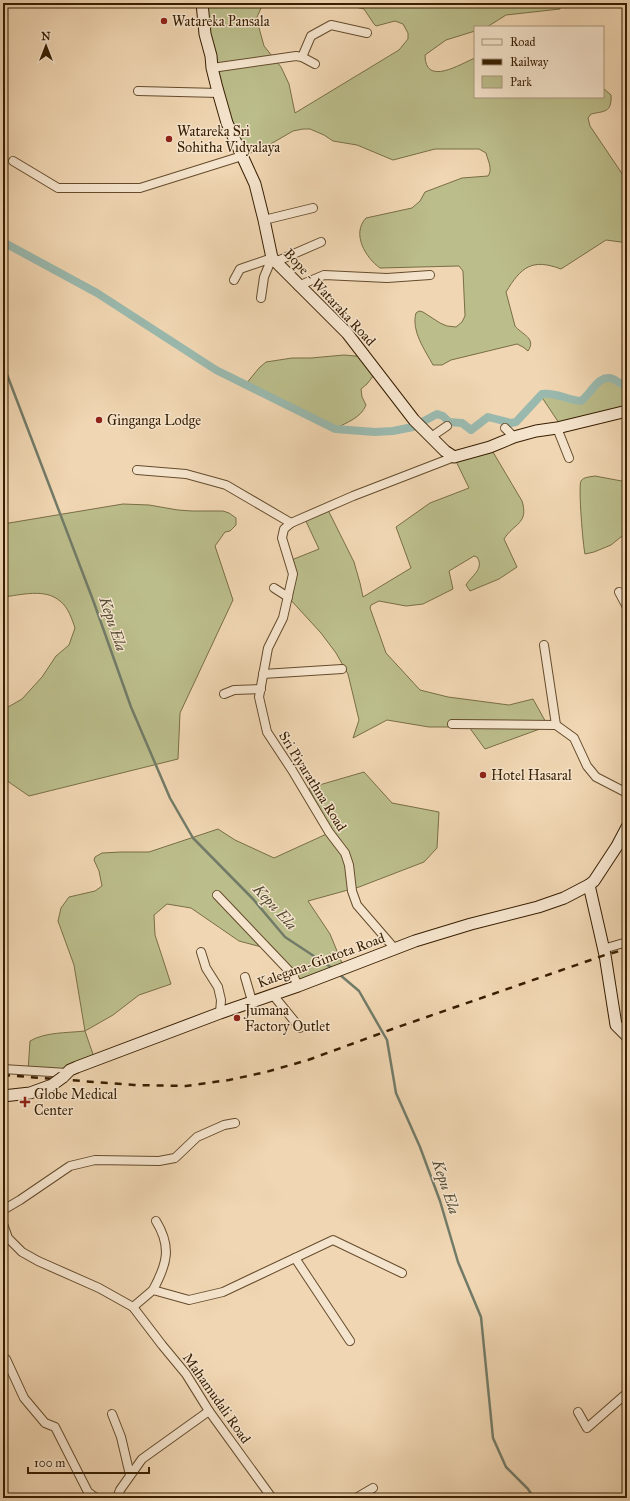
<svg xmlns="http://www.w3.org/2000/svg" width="630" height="1501" font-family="'IM FELL Great Primer',serif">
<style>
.green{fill:#bbbd8b;stroke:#796e46}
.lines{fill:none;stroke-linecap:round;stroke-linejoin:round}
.stream{stroke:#727b68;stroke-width:2.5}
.canal{stroke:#9ab9ae;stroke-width:8}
.street-casing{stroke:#654c2c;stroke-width:10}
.secondary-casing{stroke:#371e00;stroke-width:13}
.street{stroke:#f5e4cd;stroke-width:8}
.secondary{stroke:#f5e4cd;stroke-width:11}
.rail{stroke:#371e00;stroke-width:2.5;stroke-dasharray:7 7;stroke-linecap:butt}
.secondary-bridge-casing{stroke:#371e00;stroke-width:13;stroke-linecap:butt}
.secondary-bridge{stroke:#f5e4cd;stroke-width:11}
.poi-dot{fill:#8f2418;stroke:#f5e4cd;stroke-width:1.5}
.labels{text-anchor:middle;stroke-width:3;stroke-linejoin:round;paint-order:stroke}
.poi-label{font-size:14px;fill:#371e00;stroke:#f5e4cd;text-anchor:start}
.street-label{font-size:14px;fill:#371e00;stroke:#f5e4cd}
.water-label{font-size:15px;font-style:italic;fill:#554c34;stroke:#f5e4cd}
</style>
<rect width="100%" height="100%" fill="#f0d6b2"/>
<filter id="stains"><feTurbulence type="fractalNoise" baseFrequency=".005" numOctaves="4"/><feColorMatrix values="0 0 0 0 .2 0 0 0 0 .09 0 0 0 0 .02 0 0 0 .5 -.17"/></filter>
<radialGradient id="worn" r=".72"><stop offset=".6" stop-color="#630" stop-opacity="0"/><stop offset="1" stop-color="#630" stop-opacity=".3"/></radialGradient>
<!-- green -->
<g class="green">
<path d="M 202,3 L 279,3 L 262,6 L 257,17 L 259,28 L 264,46 L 281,67 L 289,84 L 295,113 L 399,50 L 408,39 L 408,33 L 403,24 L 395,21 L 376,26 L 374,24 L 364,9 L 339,3 L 561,3 L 560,9 L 506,15 L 487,27 L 475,27 L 475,31 L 446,40 L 425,55 C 425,87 460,64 475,58 L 475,97 L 603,97 L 603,88 L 611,95 C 612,113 604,111 591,114 L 588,118 L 590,126 L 627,181 L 627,244 L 621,242 L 606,240 L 561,269 C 532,258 521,267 506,292 L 515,326 C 521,334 537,338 528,351 L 523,347 L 517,344 L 451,360 L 442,365 L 433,365 C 425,350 411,331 416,313 L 419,311 L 423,312 L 440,323 L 447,326 L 456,327 L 462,322 L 465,316 L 463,271 L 459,266 L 380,268 C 366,258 351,234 366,218 L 412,208 L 420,201 L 425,192 L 462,178 L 488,176 C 493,169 488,161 486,153 L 479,149 L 435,149 L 393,160 L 357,145 L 333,141 L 324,135 L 310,129 L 303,129 L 293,131 L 262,149 L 242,156 L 227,123 Z"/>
<path d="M 344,355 L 366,357 L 377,371 L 367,384 L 361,389 L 362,397 L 366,405 C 361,418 347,422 335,429 L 246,384 L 259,368 L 266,362 L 292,358 L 311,358 Z"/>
<path d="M 612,378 L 627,387 L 627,410 L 561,426 L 541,396 L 554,394 L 565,399 L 581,401 C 595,392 592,381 612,378 Z"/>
<path d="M 490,447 L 522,501 C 529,524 514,523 504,539 L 517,567 L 499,579 L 470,591 L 466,585 C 471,576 485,569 477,557 L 474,556 L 449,571 L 453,589 L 423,604 L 406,606 L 379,601 L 371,605 L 370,608 L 386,653 L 420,690 L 448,697 L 509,705 L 533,699 L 548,726 L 485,749 L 469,727 L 429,727 L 387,720 L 353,738 L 359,720 L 348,674 L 336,653 L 321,633 L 288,597 L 290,588 L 289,561 L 319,549 L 304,517 L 327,508 L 354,562 L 360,583 L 363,597 L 411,568 L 396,527 L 430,503 L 469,488 L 454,457 Z"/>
<path d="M 595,476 L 627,482 L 627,532 L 611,545 L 594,552 L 585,554 C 583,546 578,486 581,481 C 583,477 590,477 595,476 Z"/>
<path d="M 123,504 L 149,505 L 178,510 L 192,511 L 223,511 L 229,513 L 236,518 L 236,525 L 230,531 L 225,532 L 215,546 L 233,600 L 180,713 L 178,759 L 29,796 L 3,778 L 3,710 L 22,699 L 42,677 L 56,656 L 69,645 L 75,628 C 72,619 68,607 60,601 C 45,588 21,595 3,597 L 3,524 Z"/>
<path d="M 364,772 L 392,803 L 439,812 L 437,848 L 424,862 L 359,887 L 308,901 L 330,934 L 344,968 L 298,986 L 269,949 L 239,941 L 191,908 L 167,904 L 154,915 L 155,935 L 171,984 L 139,995 L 113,1015 L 85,1031 L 95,1060 L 70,1070 L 28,1071 L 30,1041 C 45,1032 67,1033 85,1031 L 74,965 L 58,921 L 61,908 L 69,897 L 95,891 L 102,886 L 99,871 L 94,860 L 95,857 L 102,853 L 121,852 L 149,852 L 218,829 L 235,840 L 274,858 L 331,832 L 309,788 Z"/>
</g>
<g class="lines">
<!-- stream -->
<g class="stream">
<path d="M 3,364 L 93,600 L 131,707 L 170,798 L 193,838 L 253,899 L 285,937 L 332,968"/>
<path d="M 339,974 L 359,991 L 387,1040 L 396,1093 L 420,1147 L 440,1201 L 458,1262 L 481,1317 L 493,1438 L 506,1467 L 528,1489 L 534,1498"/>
</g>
<!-- canal -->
<g class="canal">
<path d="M 3,242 L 97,293 L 216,370 L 335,429 L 375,432 L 393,431 L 413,427"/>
<path d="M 424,421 L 437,414 L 443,416 L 449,422 L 462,423 L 471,430 L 488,417 L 511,423 L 516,422 L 542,394 C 556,392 567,400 581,401 C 591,394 599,373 613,379 C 618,381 622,385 627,387"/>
</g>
<!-- street casing -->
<g class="street-casing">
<g id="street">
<path d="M 302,57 L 311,36 L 331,25 L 367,33"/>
<path d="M 212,68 L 296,56 L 302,57 L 315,64"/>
<path d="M 138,91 L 219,93"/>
<path d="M 13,161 L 58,188 L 140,188 L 242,156"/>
<path d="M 264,220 L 313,208"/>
<path d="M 275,262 L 321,242"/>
<path d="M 234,280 L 240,269 L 272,258 L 264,277 L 261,298"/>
<path d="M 298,286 L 324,275 L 387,278 L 430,275"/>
<path d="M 505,428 L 514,437"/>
<path d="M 557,428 L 569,458"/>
<path d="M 431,437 L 447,426"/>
<path d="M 137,470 L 186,474 L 226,485 L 291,523 L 284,529 L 282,538 L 293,574 L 283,618 L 268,648 L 259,697 L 267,732 L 292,770 L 329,832 L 345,853 L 349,865 L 352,891 L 357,905 L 395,949"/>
<path d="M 291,523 L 353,496 L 454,457"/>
<path d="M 274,588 L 288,597"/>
<path d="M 619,592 L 627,607"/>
<path d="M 544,645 L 556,725 L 574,738 L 587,766 L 596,777 L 627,793"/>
<path d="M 263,674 L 342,669"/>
<path d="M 224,694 L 234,690 L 261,689"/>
<path d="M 452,724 L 556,725"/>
<path d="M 217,895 L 293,975 L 298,986"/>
<path d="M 603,949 L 627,942"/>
<path d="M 201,952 L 206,968 L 218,987 L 221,1000 L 220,1013"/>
<path d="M 245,977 L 252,1001"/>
<path d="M 273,995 L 300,1028"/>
<path d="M 3,1069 L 67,1073"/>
<path d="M 3,1210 L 20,1200 L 70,1166 L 95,1160 L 159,1161 L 175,1158 L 197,1137 L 224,1125 L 235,1123"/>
<path d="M 3,1224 L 8,1238 L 22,1252 L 38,1261 L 99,1288 L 133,1307 L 162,1345 L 186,1374 L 209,1411 L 272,1498"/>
<path d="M 295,1258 L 350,1341"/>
<path d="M 153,1290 C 167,1264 172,1247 156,1221"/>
<path d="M 133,1307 L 153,1290 L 189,1300 L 223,1292 L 333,1240 L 402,1273"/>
<path d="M 3,1358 L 6,1359 L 24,1398 L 45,1423 L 55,1427 L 88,1492 L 96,1498"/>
<path d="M 578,1412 L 587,1428 L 627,1393"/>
<path d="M 112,1414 L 121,1437 L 130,1475"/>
<path d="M 117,1498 L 120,1490 L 142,1459 L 209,1411"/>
<path d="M 356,1498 L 373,1488"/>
</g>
</g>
<!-- secondary casing -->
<g class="secondary-casing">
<g id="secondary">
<path d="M 202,3 L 205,34 L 211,56 L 212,68 L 217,88 L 227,123 L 255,184 L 264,220 L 272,258 L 347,333 L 414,420 L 445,451 L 454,457 L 490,447 L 514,437 L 536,431 L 557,428 L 627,411"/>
<path d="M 589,885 L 605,955 L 616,1025 L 627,1036"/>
<path d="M 63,1077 L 70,1070 L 77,1067 L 220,1013 L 298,986 L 415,941 L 471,924 L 538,907 L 564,898 L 589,885 L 594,881 L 617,846 L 627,827"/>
<path d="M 3,1096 L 30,1093 L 52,1085"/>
</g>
</g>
<!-- street -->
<use href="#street" class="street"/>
<!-- secondary -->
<use href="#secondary" class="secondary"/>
<!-- rail -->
<path class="rail" d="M 3,1075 L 134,1085 L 186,1086 L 229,1080 L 266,1072 L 308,1060 L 398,1027 L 605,955 L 627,949"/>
<!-- secondary-bridge casing -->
<g class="secondary-bridge-casing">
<path id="secondary-bridge" d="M 52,1085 L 63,1077"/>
</g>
<!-- secondary-bridge -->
<use href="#secondary-bridge" class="secondary-bridge"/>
</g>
<!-- markers -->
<g class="poi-dot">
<circle cx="164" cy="21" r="4"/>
<circle cx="169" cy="139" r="4"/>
<circle cx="99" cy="420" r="4"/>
<circle cx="483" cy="775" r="4"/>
<circle cx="237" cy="1018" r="4"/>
<path d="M23 1096h4v4h4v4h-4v4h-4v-4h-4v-4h4z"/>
</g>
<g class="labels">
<!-- poi labels -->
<g class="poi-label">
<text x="172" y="26">Watareka Pansala</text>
<text x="177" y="136">Watareka Sri<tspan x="177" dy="16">Sohitha Vidyalaya</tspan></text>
<text x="107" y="425">Ginganga Lodge</text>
<text x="491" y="780">Hotel Hasaral</text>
<text x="245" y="1015">Jumana<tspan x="245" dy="16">Factory Outlet</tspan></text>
<text x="34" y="1099">Globe Medical<tspan x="34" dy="16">Center</tspan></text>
</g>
<!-- street labels -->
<g class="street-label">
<text transform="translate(330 297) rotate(47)" y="5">Bope - Wataraka Road</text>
<text transform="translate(313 781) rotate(58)" y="5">Sri Piyarathna Road</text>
<text transform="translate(321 960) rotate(-20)" y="5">Kalegana-Gintota Road</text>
<text transform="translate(217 1398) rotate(55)" y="5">Mahamudali Road</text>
</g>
<!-- water labels -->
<g class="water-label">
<text transform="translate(113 624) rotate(71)" y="5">Kepu Ela</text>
<text transform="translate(275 907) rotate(47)" y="5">Kepu Ela</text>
<text transform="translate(446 1187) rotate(71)" y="5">Kepu Ela</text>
</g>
</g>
<!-- margin -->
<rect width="630" height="1501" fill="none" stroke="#f0d6b2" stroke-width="16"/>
<rect x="4" y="4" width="622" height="1493" fill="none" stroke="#371e00" stroke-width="2"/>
<rect x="8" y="8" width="614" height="1485" fill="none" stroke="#371e00"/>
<!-- legend -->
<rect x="474" y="26" width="130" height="72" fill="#f5e4cd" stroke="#a9957b"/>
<rect x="482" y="39" width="20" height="6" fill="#f5e4cd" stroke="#a9957b"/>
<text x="510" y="46" font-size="12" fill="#371e00">Road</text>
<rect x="482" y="59" width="20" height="6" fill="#371e00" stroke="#a9957b"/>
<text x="510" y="66" font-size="12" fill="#371e00">Railway</text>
<rect x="482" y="76" width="20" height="12" fill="#bbbd8b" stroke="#a9957b"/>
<text x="510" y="86" font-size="12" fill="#371e00">Park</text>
<!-- north arrow -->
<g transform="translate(46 46)" stroke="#f5e4cd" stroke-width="3" paint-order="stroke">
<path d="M0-3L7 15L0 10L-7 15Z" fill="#371e00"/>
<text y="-6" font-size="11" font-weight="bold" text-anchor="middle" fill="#371e00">N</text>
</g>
<!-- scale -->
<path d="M28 1467v6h121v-6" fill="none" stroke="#371e00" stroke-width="2"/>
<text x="34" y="1467" font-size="12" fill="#371e00" stroke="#f5e4cd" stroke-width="3" paint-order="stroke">100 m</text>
<rect width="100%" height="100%" filter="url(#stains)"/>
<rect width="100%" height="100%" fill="url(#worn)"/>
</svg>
